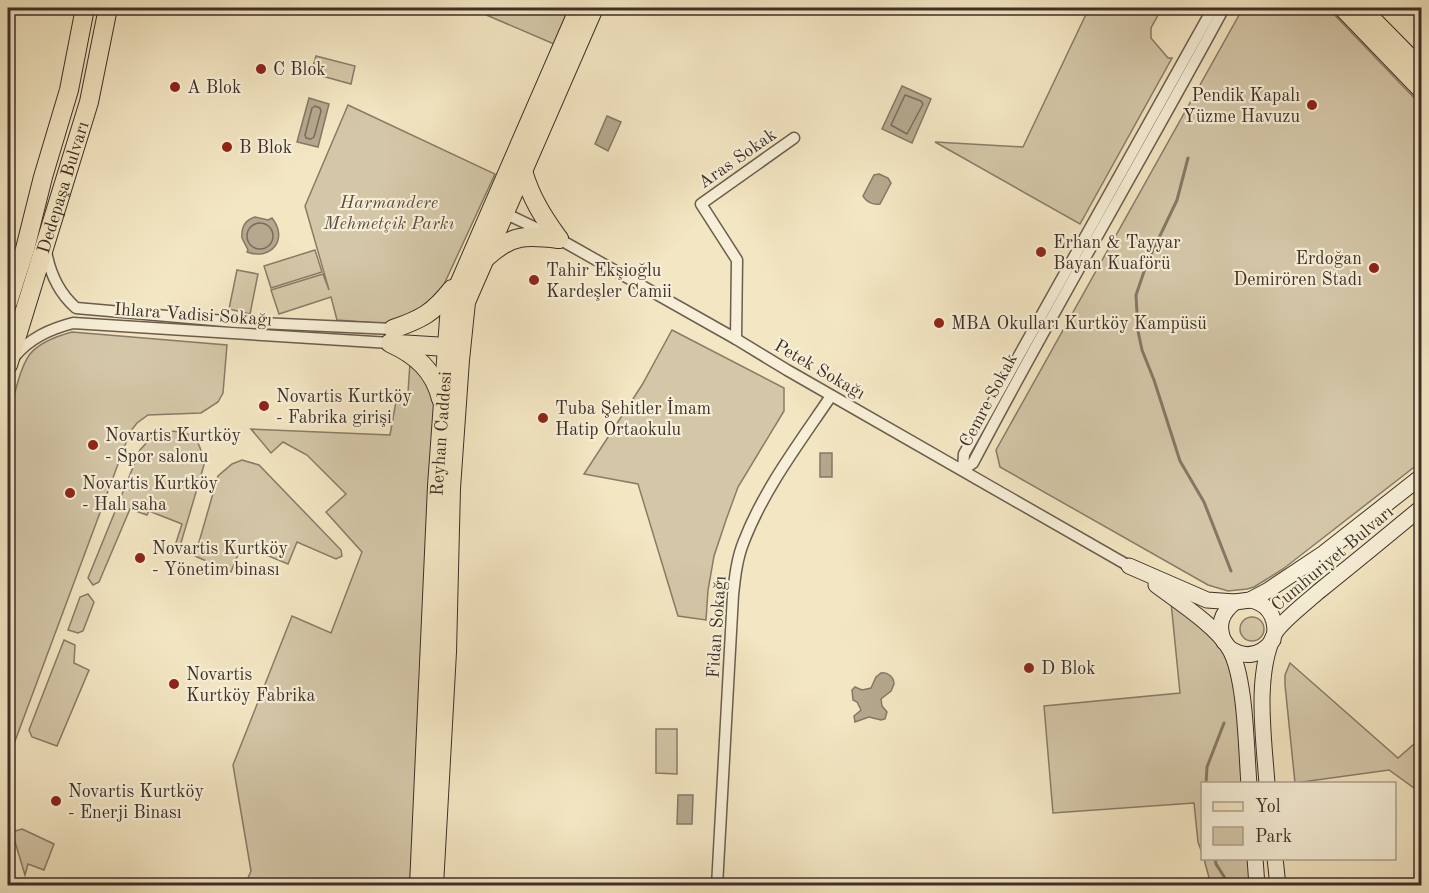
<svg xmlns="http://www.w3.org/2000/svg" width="1429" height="893" font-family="'Old Standard TT',serif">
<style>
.green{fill:#d4c7a8;stroke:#897b68;stroke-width:1.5}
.water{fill:#b5a88e;stroke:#857865;stroke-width:1.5}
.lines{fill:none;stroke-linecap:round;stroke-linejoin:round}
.shore{stroke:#7a6c5b;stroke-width:1.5}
.stream{stroke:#857865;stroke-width:3}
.street-casing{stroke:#6b5d4e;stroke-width:13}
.secondary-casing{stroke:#3e2f28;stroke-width:17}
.primary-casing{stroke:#3e2f28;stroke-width:20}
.street{stroke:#f7efd7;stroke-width:10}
.secondary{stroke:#f7efd7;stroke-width:15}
.primary{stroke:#f3e6c2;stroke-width:18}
.poi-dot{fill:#8f2418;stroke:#f7efd7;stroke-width:2}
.labels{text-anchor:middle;stroke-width:4.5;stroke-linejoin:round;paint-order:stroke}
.poi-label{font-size:18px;fill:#3e2f28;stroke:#f7efd7;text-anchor:start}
.street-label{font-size:18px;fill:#3e2f28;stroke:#f7efd7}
.park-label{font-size:18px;font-style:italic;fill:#5c4d42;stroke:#f7efd7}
</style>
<rect width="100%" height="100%" fill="#f3e6c2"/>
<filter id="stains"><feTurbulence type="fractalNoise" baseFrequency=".00333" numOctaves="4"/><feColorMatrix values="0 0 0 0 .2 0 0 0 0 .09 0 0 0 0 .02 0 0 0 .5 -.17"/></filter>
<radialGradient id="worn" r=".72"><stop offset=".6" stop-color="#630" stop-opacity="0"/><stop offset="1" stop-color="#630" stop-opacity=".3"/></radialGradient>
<!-- green -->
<g class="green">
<path d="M 470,8 L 569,8 L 554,44 Z"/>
<path d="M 1089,8 L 1162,8 L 1151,28 L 1151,38 L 1168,58 L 1172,58 L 1080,224 L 935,142 L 1023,147 Z"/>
<path d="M 1243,8 L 1328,8 L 1421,105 L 1422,461 L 1283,569 L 1254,587 L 1247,589 L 1228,591 L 1208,585 L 1000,467 L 996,450 Z"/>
<path d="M 316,56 L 355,66 L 351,84 L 311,73 Z"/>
<path d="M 348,105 L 495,174 L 440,293 L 435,301 L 391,324 L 337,320 L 331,297 L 279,314 L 271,290 L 323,274 L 329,290 L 305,206 Z"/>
<path d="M 315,250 L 322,272 L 271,288 L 264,266 Z"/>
<path d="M 237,270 L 258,274 L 250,314 L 229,309 Z"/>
<path d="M 672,330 L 784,388 L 784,411 L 738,487 L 726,520 L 714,556 L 708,590 L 706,620 L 678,616 L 638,484 L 584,474 L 642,385 Z"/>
<path d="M 72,332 L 227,345 L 223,393 L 218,402 L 201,413 L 148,415 L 137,423 L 130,432 L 8,760 L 8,423 C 12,405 19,368 30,354 C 40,342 57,336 72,332 Z"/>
<path d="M 410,362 L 419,366 L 436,396 L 410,885 L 245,885 L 251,871 L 233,765 L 292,616 L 331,633 L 362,552 L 326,512 L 346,494 L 307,455 L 283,442 L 271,453 L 251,429 L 390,435 L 397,396 L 408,393 Z"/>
<path d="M 163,431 C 192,431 200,435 204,465 L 178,553 L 173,552 L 182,524 L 149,511 L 147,515 L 130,509 L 99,582 L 93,585 L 88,578 L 140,450 L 149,440 Z"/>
<path d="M 242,460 L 259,465 L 341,550 L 342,556 L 336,559 L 297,542 L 288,564 L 242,545 L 231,572 L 195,556 L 218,476 L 232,464 Z"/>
<path d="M 88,594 L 94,602 L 83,631 L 78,633 L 68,630 L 80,597 Z"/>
<path d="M 1171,602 C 1185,614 1202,624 1214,637 C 1242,668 1241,742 1245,783 L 1202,784 L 1202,853 L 1198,842 L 1194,803 L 1053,813 L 1044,706 L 1180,693 Z"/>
<circle cx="1252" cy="629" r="12"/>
<path d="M 64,640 L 75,645 L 74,663 L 89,670 L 57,746 L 32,737 L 29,730 Z"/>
<path d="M 1290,663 L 1398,758 L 1421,738 L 1421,793 L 1389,770 L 1295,783 L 1285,685 L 1285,675 Z"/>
<path d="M 656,729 L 677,729 L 677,774 L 656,773 Z"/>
<path d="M 22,829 L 54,844 L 44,870 L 28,864 L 25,875 L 12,832 Z"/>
<path d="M 1204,859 L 1252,859 L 1255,885 L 1211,885 Z"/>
</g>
<!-- water -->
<g class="water">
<path d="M 902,86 L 931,99 L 912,143 L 882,129 Z"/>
<path d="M 309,98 L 329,104 L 318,147 L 297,142 Z"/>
<path d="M 607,116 L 621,122 L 608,151 L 595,144 Z"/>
<path d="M 879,174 L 888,178 L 891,183 L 880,204 C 873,205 866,202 863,196 L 874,175 Z"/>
<path d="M 255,217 L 268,220 L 272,218 C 289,239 271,261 247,252 L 248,250 L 242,238 C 241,227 245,220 255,217 Z"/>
<rect x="820" y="453" width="12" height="24"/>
<path d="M 881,673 C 888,672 894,677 894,684 L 891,691 L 881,699 L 882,706 L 887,712 L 885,719 L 881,720 L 869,717 L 855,722 L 854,716 L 861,710 L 857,702 L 853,700 L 852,690 L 855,687 L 862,690 L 871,688 L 876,677 Z"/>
<path d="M 678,795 L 693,795 L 692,824 L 677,824 Z"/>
</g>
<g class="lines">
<!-- shore -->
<g class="shore">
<path d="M 905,95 L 921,101 L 923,104 L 907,134 L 891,125 Z"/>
<path d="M 315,106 L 320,108 L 321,111 L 314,137 L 311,139 L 306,138 L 305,135 L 312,108 Z"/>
<circle cx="260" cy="236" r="13"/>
</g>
<!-- stream -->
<g class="stream">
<path d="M 1188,158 L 1177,200 L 1147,263 L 1136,295 L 1138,331 L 1142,350 L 1154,380 L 1180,461 L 1204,502 L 1231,571"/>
<path d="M 1206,784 L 1207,767 L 1224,723"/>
<path d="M 1215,858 L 1216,864 L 1230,886"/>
</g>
<!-- street casing -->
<g class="street-casing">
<g id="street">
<path d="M 500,211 L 559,239 L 736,339 L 787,370 L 1129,566"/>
<path d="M 46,251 C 50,274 59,293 76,308 L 236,322 L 393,329"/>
<path d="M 736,339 L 737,260 L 701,204 L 794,138"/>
<path d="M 14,357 C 30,338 50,329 73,323 L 390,343"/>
<path d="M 963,470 L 973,463 C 1053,310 1142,160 1224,8"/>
<path d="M 963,470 L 964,454 L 1213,8"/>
<path d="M 717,886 L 733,595 C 735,576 737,558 744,541 C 764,489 800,442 831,396"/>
</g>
</g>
<!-- secondary casing -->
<g class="secondary-casing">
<g id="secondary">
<path d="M 1129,566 L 1207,600 L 1235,602 L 1250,600 L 1267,591 L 1324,553 L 1422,476"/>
<path d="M 1156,585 C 1177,601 1215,625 1229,648 C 1246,676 1246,749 1249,784"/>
<path d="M 1250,600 C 1267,603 1275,615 1275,632"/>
<path d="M 1224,642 C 1217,625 1221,613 1235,602"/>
<path d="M 1229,648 C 1245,659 1261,656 1273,640"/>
<path d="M 1267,784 C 1264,739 1254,674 1275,633 C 1281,622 1308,601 1318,592 C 1353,564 1387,536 1422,507"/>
<path d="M 1255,858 L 1257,886"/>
<path d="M 1275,858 L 1278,886"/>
</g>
</g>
<!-- primary casing -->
<g class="primary-casing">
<g id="primary">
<path d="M 1343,8 L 1422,90"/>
<path d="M 1361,8 L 1422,70"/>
<path d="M 523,171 C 531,198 543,217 559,239"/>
<path d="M 487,257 C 512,234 526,235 559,239"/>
<path d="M 8,302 L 25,249 L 43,177 L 69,90 L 85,8"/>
<path d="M 393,329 C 422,319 433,313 452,289"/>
<path d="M 390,343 C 416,355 434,370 441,399"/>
<path d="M 398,344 L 447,347 L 457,344"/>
<path id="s1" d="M 8,365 L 89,102 L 108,8"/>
<path id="s2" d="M 419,886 L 437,486 L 450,305 L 579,8"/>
<path d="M 434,886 L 447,652 L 451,488 L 460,360 L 466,302 L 594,8"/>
</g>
</g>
<!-- street -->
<use href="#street" class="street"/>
<!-- secondary -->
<use href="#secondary" class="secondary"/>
<!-- primary -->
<use href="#primary" class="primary"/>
</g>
<!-- markers -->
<g class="poi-dot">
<circle cx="261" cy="69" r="6"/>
<circle cx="175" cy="87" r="6"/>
<circle cx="1312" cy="105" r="6"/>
<circle cx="227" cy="147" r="6"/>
<circle cx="1041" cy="252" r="6"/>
<circle cx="1374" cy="268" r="6"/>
<circle cx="534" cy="280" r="6"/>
<circle cx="939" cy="323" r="6"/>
<circle cx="264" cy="406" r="6"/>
<circle cx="543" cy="418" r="6"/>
<circle cx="93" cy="445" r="6"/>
<circle cx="70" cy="493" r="6"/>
<circle cx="140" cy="558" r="6"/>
<circle cx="1029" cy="668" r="6"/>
<circle cx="174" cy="684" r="6"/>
<circle cx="56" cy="801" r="6"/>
</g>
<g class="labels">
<!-- poi labels -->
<g class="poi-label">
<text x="273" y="75">C Blok</text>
<text x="187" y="93">A Blok</text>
<text x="1300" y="101" text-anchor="end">Pendik Kapalı<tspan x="1300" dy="21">Yüzme Havuzu</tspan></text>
<text x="239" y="153">B Blok</text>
<text x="1053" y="248">Erhan &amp; Tayyar<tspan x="1053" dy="21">Bayan Kuaförü</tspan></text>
<text x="1362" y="264" text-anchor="end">Erdoğan<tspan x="1362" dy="21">Demirören Stadı</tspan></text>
<text x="546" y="276">Tahir Ekşioğlu<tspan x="546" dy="21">Kardeşler Camii</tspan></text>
<text x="951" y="329">MBA Okulları Kurtköy Kampüsü</text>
<text x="276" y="402">Novartis Kurtköy<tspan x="276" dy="21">- Fabrika girişi</tspan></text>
<text x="555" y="414">Tuba Şehitler İmam<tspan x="555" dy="21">Hatip Ortaokulu</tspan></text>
<text x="105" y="441">Novartis Kurtköy<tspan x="105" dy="21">- Spor salonu</tspan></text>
<text x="82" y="489">Novartis Kurtköy<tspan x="82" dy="21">- Halı saha</tspan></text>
<text x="152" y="554">Novartis Kurtköy<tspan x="152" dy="21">- Yönetim binası</tspan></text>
<text x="1041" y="674">D Blok</text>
<text x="186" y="680">Novartis<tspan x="186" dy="21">Kurtköy Fabrika</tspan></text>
<text x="68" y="797">Novartis Kurtköy<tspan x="68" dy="21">- Enerji Binası</tspan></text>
</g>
<!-- street labels -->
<g class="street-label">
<text transform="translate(737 158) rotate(-35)" y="6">Aras Sokak</text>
<text dy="6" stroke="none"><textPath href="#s1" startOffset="186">Dedepaşa Bulvarı</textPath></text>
<text transform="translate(193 314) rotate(4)" y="6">Ihlara Vadisi Sokağı</text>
<text transform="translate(820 369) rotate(30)" y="6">Petek Sokağı</text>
<text transform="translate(988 400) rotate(-62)" y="6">Cemre Sokak</text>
<text dy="6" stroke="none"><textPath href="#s2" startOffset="453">Reyhan Caddesi</textPath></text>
<text transform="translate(1332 558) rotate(-40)" y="6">Cumhuriyet Bulvarı</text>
<text transform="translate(716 627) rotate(-86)" y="6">Fidan Sokağı</text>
</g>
<!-- park labels -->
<g class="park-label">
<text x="389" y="208">Harmandere<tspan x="389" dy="21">Mehmetçik Parkı</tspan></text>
</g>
</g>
<!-- margin -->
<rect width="1429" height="893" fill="none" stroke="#f3e6c2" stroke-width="30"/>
<rect x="9" y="9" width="1411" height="875" fill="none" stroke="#3e2f28" stroke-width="3"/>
<rect x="15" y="15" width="1399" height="863" fill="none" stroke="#3e2f28" stroke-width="1.5"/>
<!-- legend -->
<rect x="1201" y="782" width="195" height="78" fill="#f7efd7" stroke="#ada291" stroke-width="1.5"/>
<rect x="1213" y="802" width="30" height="9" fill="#f3e6c2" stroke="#ada291" stroke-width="1.5"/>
<text x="1255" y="812" font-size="18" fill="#3e2f28">Yol</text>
<rect x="1213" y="827" width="30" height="18" fill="#d4c7a8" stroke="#ada291" stroke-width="1.5"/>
<text x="1255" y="842" font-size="18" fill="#3e2f28">Park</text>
<rect width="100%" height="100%" filter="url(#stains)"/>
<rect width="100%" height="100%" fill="url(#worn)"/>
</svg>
